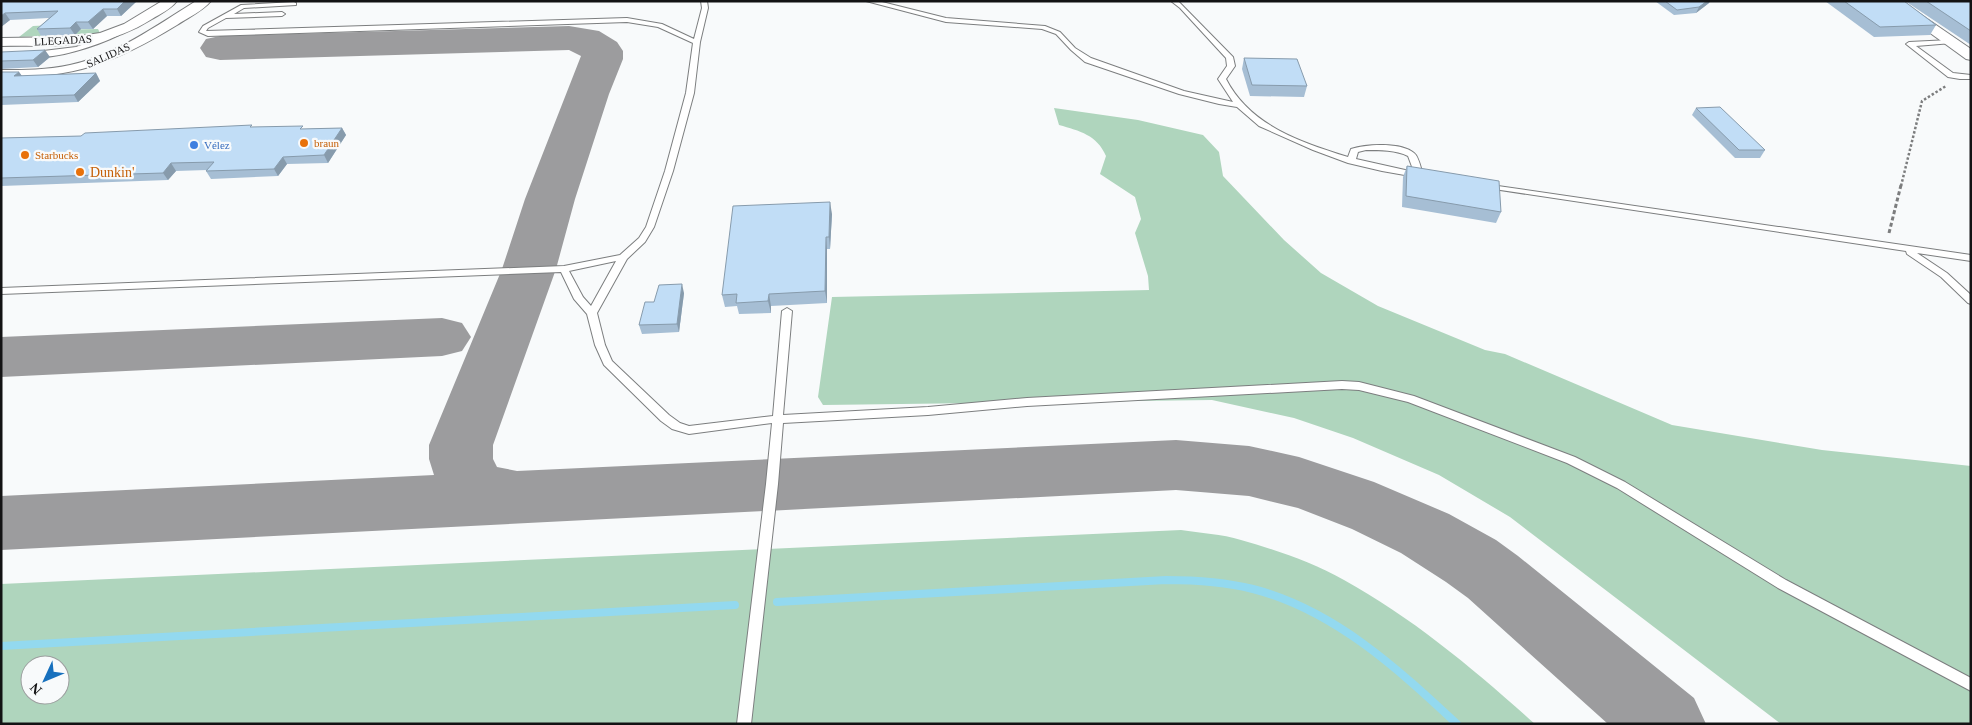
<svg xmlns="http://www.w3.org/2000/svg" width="1972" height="725" font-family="Georgia,serif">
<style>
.green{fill:#afd5bd;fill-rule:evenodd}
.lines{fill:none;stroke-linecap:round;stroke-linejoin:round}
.stream{stroke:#93d9ef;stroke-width:8}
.taxiway{fill:#9c9c9e;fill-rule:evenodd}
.service-casing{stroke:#7c7e7f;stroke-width:2}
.minor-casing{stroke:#7c7e7f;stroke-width:2}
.path-far1{stroke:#7c7d7e;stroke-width:2.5;stroke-dasharray:2.5 2;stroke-linecap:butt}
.path{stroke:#7c7d7e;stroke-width:3;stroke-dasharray:4 2.5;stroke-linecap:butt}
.service{fill:#fff;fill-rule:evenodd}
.minor{fill:#fff;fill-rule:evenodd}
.wall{fill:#a6bed4}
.shaded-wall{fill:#879bac}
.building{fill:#c1ddf6;stroke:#879bac}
.food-dot{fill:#e8710a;stroke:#f8fafb;stroke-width:2}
.shop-dot{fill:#3f7fe0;stroke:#f8fafb;stroke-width:2}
.labels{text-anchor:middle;stroke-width:4.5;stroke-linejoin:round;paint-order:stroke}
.far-street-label{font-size:11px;fill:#131314;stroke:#f8fafb}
.far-food-label{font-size:11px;fill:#c56008;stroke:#f8fafb;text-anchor:start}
.far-shop-label{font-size:11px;fill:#366cbe;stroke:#f8fafb;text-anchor:start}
.food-label{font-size:14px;fill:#c56008;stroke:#f8fafb;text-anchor:start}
</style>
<rect width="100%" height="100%" fill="#f8fafb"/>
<!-- green -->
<g class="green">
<path d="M 54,25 L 48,30 L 98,29 L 100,33 L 19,37 L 33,26 Z"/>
<path d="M 1054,108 L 1138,120 L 1203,135 L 1219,152 L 1223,176 L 1284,240 L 1321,273 L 1378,306 L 1485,350 L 1505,354 L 1672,425 L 1822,450 L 1971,466 L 1971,724 L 1781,724 L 1510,517 L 1439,475 L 1353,438 L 1294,418 L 1212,400 L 823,405 L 818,397 L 832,297 L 1149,290 L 1148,276 L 1135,233 L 1141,219 L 1135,197 L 1100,174 L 1106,156 C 1097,135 1080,131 1059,125 Z"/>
<path d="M 1181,530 C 1200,533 1222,534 1241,540 C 1276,550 1312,562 1344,580 C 1413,618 1476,671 1535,724 L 1,724 L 1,584 ZM 30,665 L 60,665 L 60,695 L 30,695 Z"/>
</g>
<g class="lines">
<!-- stream -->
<g class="stream">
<path d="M 777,602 L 1166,580 C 1195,580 1225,582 1253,589 C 1334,610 1397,668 1457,724"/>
<path d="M 1,646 L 735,605"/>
</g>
<!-- taxiway -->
<g class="taxiway">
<path d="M 569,26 L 599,31 L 617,42 L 623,51 L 623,59 L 609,94 L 575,199 L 556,269 L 493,445 L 493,459 L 497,467 L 517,471 L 1176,440 L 1249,446 L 1299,457 L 1374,482 L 1449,514 L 1496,540 L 1518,556 L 1694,698 L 1706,724 L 1608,724 L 1468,598 L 1446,582 L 1401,553 L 1352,529 L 1298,508 L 1249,496 L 1176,490 L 1,550 L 1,496 L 434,475 L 429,459 L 429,445 L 502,269 L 525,199 L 581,56 L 569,50 L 220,60 L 206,57 L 200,48 L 206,39 L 220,36 Z"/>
<path d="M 442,318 L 462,323 L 471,337 L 462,351 L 442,356 L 1,377 L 1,337 Z"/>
</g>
<!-- service casing -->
<g class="service-casing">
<g id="service">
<path d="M 701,1 L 707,1 L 708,8 L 700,42 L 694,93 L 673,171 L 654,227 L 645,242 L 627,259 L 597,313 L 605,345 L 612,361 L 669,415 L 680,423 L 689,426 L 773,416 L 782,311 L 787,308 L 792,311 L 783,415 L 928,407 L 1027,398 L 1342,381 L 1359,382 L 1414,396 L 1575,457 L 1625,482 L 1786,580 L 1971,678 L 1971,691 L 1778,588 L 1617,488 L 1567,463 L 1408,402 L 1359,390 L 1342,389 L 1027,406 L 928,415 L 783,423 L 778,484 L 751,724 L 737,724 L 766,484 L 772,423 L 689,434 L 672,429 L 661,421 L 604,365 L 595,345 L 587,314 L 574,299 L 561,272 L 1,294 L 1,288 L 564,266 L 620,255 L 639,238 L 646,227 L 665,171 L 686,93 L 693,43 L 658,27 L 627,22 L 208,36 L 199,32 L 203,26 L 241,5 L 294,2 L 296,3 L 296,5 L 244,8 L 234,14 L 282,12 L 285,14 L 282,16 L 226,18 L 208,28 L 206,31 L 627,18 L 662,24 L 694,39 L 702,8 ZM 616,261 L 591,306 L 583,297 L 569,271 Z"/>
<path d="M 866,1 L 878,1 L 946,18 L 1045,26 L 1060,32 L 1075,48 L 1091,58 L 1184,91 L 1233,102 L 1218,79 L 1227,66 L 1226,58 L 1180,8 L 1171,1 L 1178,1 L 1233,57 L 1235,66 L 1226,79 C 1250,126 1301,142 1348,157 L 1351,149 C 1366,144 1401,142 1414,153 C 1419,157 1421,169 1423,175 L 1416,177 L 1382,171 L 1348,163 L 1313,150 L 1259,126 L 1237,107 L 1219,104 L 1179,94 L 1085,62 L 1071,50 L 1056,34 L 1042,29 L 946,22 ZM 1366,150 C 1380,150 1396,150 1408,156 L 1414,172 L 1356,159 L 1358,152 Z"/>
<path d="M 117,32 L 120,34 L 119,35 C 103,43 47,64 31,54 L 35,52 L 76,47 Z"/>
<path d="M 1950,40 L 1953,42 L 1952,43 L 1916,46 L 1953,73 L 1971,75 L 1971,79 L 1960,79 L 1948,77 L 1906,44 L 1909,42 Z"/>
<path d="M 1484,184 L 1971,255 L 1971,261 L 1917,253 L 1947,273 L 1971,295 L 1971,304 L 1968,303 L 1941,277 L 1907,254 L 1906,251 L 1487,188 L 1484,188 Z"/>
</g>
</g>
<!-- minor casing -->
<g class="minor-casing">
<g id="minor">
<path d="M 162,1 L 177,1 C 171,9 160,14 152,19 C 102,51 58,45 1,46 L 1,38 L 73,37 L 100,33 L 124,24 Z"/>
<path d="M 196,1 L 211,1 C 203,11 187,18 177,25 C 115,63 74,78 1,78 L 1,70 C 24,70 47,70 70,65 C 116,55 156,26 196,1 Z"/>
<path d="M 1886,1 L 1901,1 L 1971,49 L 1971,60 L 1966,59 Z"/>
</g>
</g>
<!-- path-far1 -->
<path class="path-far1" d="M 1901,186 L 1922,101 L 1946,86"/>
<!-- path -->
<path class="path" d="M 1889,233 L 1901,185"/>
<!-- service -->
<use href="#service" class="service"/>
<!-- minor -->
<use href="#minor" class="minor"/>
</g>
<!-- wall -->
<g class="wall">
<path d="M 1,1 L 137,1 L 121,16 L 107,16 L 93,29 L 81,29 L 75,35 L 41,36 L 37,29 L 49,18 L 10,20 L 1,27 Z"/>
<path d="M 1655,1 L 1710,1 L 1709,3 L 1696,13 L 1674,15 Z"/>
<path d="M 1825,1 L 1904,1 L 1936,25 L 1930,35 L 1874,37 Z"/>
<path d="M 1905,1 L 1971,1 L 1971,45 Z"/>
<path d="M 1,52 L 50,57 L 38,67 L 1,69 Z"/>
<path d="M 1244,58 L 1307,86 L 1304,97 L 1250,96 L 1242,69 Z"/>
<path d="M 1,72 L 19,72 L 22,76 L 96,73 L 100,81 L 78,102 L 1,105 Z"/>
<path d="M 1696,108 L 1765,150 L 1760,158 L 1735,158 L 1692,115 Z"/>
<path d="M 253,127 L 305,129 L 342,128 L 346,135 L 328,163 L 287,164 L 278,176 L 211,179 L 206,171 L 207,170 L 176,171 L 168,180 L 1,186 L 1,138 L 81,136 Z"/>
<path d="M 1407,166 L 1501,212 L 1496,223 L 1402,207 L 1403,177 Z"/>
<path d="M 832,214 L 830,249 L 827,249 L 827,303 L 771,306 L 771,313 L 739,314 L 737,306 L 725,307 L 722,295 Z"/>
<path d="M 684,293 L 679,332 L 642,334 L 639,325 L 654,302 Z"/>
</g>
<!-- shaded-wall -->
<g class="shaded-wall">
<path d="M 125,1 L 137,1 L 121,16 L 117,9 Z"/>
<path d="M 1707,1 L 1710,1 L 1709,3 L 1696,13 L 1699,7 Z"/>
<path d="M 103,9 L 107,16 L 93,29 L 88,22 Z"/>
<path d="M 5,13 L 10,20 L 1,27 L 1,16 Z"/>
<path d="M 76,22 L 81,29 L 75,35 L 70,28 Z"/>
<path d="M 45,50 L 50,57 L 38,67 L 33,60 Z"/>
<path d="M 19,72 L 24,79 L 14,76 Z"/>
<path d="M 96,73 L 100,81 L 78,102 L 74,95 Z"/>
<path d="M 342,128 L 346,135 L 328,163 L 324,155 Z"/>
<path d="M 283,157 L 287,164 L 278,176 L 274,169 Z"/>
<path d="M 171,163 L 176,171 L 168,180 L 163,173 Z"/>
<path d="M 830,202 L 832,214 L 830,249 L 829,237 Z"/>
<path d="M 826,237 L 827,249 L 827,303 L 825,291 Z"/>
<path d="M 682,284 L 684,293 L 679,332 L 677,324 Z"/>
<path d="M 769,294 L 771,306 L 771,313 L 768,301 Z"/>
</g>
<!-- building -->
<g class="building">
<path d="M 1,1 L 125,1 L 117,9 L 103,9 L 88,22 L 76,22 L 70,28 L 37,29 L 58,11 L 5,13 L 1,16 Z"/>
<path d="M 1665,1 L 1707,1 L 1699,7 L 1677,10 Z"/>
<path d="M 1844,1 L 1904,1 L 1936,25 L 1880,27 Z"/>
<path d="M 1926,1 L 1971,1 L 1971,31 Z"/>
<path d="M 45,50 L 33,60 L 1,61 L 1,52 Z"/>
<path d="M 1244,58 L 1297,59 L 1307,86 L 1252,85 Z"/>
<path d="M 1,72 L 19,72 L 14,76 L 96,73 L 74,95 L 1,97 Z"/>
<path d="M 1720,107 L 1765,150 L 1739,150 L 1696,108 Z"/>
<path d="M 252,125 L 250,127 L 303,126 L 300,129 L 342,128 L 324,155 L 283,157 L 274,169 L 206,171 L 214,162 L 171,163 L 163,173 L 1,178 L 1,138 L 81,136 L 85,133 Z"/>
<path d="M 1407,166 L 1499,181 L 1501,212 L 1406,196 Z"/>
<path d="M 830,202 L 829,237 L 826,237 L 825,291 L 769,294 L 768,301 L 736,303 L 737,294 L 722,295 L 733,206 Z"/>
<path d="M 682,284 L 677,324 L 639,325 L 645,302 L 654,302 L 659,285 Z"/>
</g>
<!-- markers -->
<g class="food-dot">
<circle cx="304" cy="143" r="5"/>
<circle cx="25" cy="155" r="5"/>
<circle cx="80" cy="172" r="5"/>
</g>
<circle class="shop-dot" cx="194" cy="145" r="5"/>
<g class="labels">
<!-- far-street labels -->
<g class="far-street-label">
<text transform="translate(63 40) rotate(-3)" y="4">LLEGADAS</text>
<text transform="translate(108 55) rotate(-24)" y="4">SALIDAS</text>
</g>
<!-- far-food labels -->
<g class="far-food-label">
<text x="314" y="147">braun</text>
<text x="35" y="159">Starbucks</text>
</g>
<!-- far-shop labels -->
<g class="far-shop-label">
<text x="204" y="149">Vélez</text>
</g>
<!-- food labels -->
<g class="food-label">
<text x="90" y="177">Dunkin'</text>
</g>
</g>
<!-- border -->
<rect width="1972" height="725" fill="none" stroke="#131314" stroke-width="5"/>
<!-- north arrow -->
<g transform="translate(45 680) rotate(226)"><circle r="24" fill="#f8fafb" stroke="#9c9e9f"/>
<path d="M0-4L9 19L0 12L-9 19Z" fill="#1770bd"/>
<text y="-8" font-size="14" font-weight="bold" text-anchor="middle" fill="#131314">N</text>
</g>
</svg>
